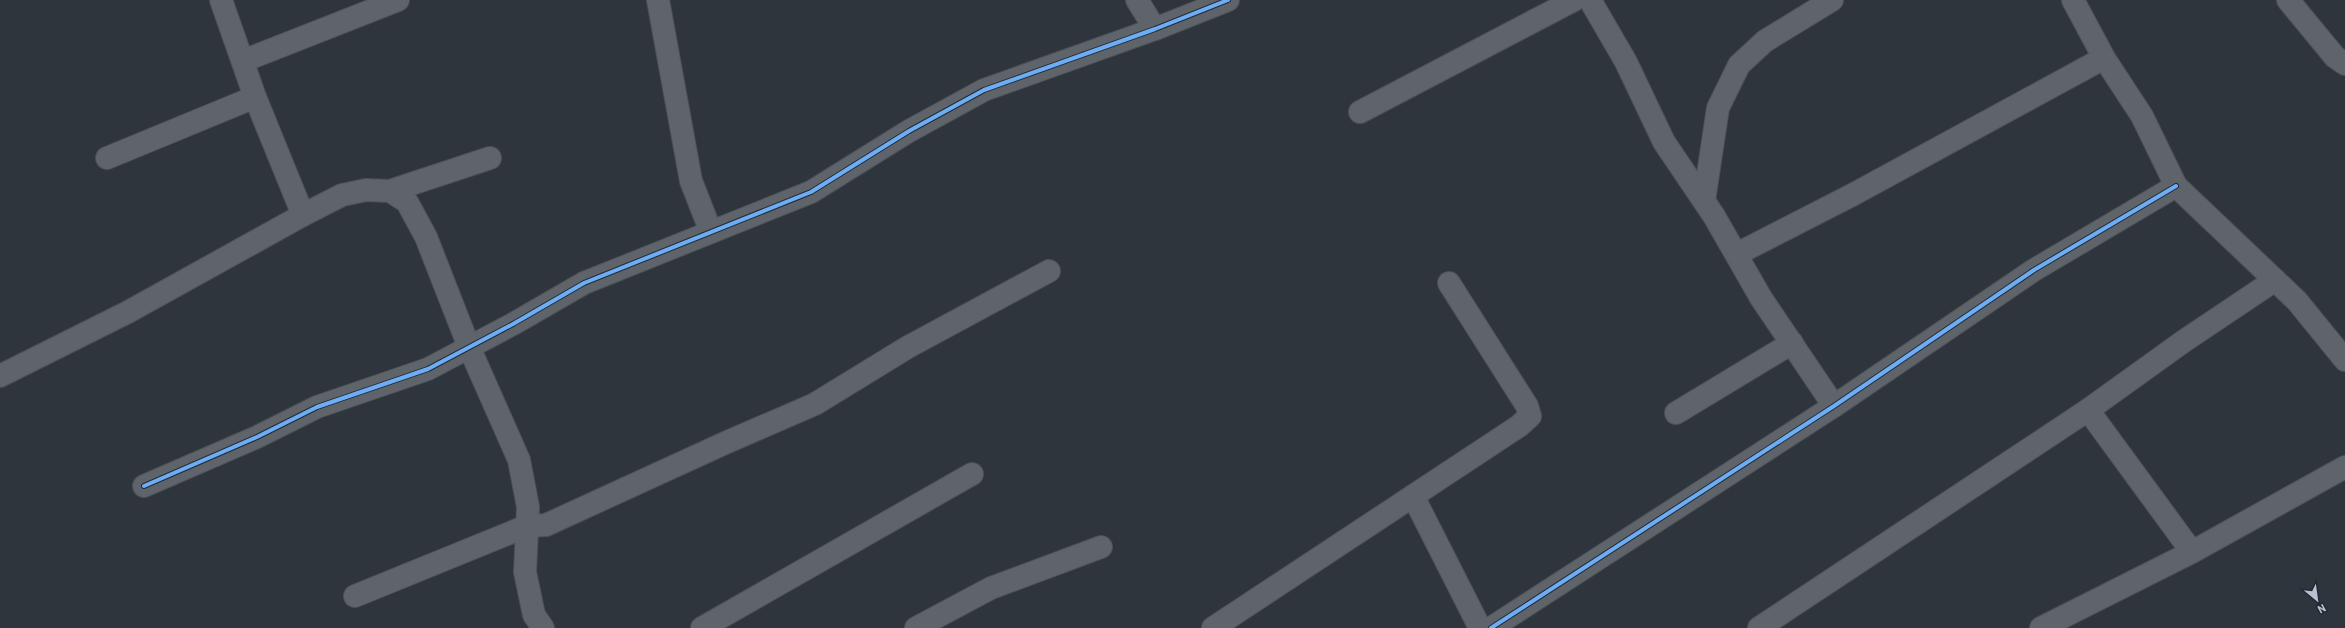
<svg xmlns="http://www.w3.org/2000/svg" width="2345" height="628" font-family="Barlow,sans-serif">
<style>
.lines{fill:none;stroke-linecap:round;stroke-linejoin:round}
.minor-casing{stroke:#4d5157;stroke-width:24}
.minor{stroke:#5f636a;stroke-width:22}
.cycleway-casing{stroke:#212a37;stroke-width:6}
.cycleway{stroke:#6dadf4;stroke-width:4}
</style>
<rect width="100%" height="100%" fill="#2e353c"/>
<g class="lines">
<!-- minor casing -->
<g class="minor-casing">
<g id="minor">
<path d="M 221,0 L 255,97 L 303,215 L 342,195 L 366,190 L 390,191 L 407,202 L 426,237 L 469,347 L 519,460 L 528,507 L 525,572 L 534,615 L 543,628"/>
<path d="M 658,0 L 691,181 L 711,232"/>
<path d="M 1137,0 L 1155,29"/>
<path d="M 1590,0 L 1626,62 L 1664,142 L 1714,216 L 1761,298 L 1834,406"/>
<path d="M 2073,0 L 2104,58 L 2142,116 L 2176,186 L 2297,301 L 2345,360"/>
<path d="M 2288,0 L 2335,57 L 2345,64"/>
<path d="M 243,61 L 398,0"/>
<path d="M 1360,112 L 1574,0"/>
<path d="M 107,158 L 255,97"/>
<path d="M 390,191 L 490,158"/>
<path d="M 1704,201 L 1718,108 L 1739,65 L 1765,41 L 1832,0"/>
<path d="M 1737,254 L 1854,194 L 2104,58"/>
<path d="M 0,376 L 128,312 L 303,215"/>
<path d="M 2088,410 L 2192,552"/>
<path d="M 1676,413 L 1792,343"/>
<path d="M 144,486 L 257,437 L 317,407 L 428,369 L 513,324 L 584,283 L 811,192 L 909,131 L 984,90 L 1155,29 L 1228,0"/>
<path d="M 1413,496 L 1480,628"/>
<path d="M 355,596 L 527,526 L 546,525 L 725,443 L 815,404 L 908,347 L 1049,271"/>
<path d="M 702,628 L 972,474"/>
<path d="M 916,628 L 991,588 L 1101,547"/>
<path d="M 1213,628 L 1519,426 L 1530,416 L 1527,406 L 1449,283"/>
<path d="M 1491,628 L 1834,406 L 2034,270 L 2176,186"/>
<path d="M 1759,628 L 2088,410 L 2184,341 L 2275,280"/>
<path d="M 2041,628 L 2192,552 L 2345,467"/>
</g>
</g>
<!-- minor -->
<use href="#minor" class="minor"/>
<!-- cycleway casing -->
<g class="cycleway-casing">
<g id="cycleway">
<path d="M 144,486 L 257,437 L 317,407 L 428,369 L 513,324 L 584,283 L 811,192 L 909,131 L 984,90 L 1155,29 L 1228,0"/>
<path d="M 1491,628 L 1834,406 L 2034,270 L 2176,186"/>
</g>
</g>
<!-- cycleway -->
<use href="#cycleway" class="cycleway"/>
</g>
<!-- north arrow -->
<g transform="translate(2317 600) rotate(151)" stroke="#212a37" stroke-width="3" paint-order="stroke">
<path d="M0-3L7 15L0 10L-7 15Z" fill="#bac1cc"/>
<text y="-6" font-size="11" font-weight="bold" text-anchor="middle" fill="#bac1cc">N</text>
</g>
</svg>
